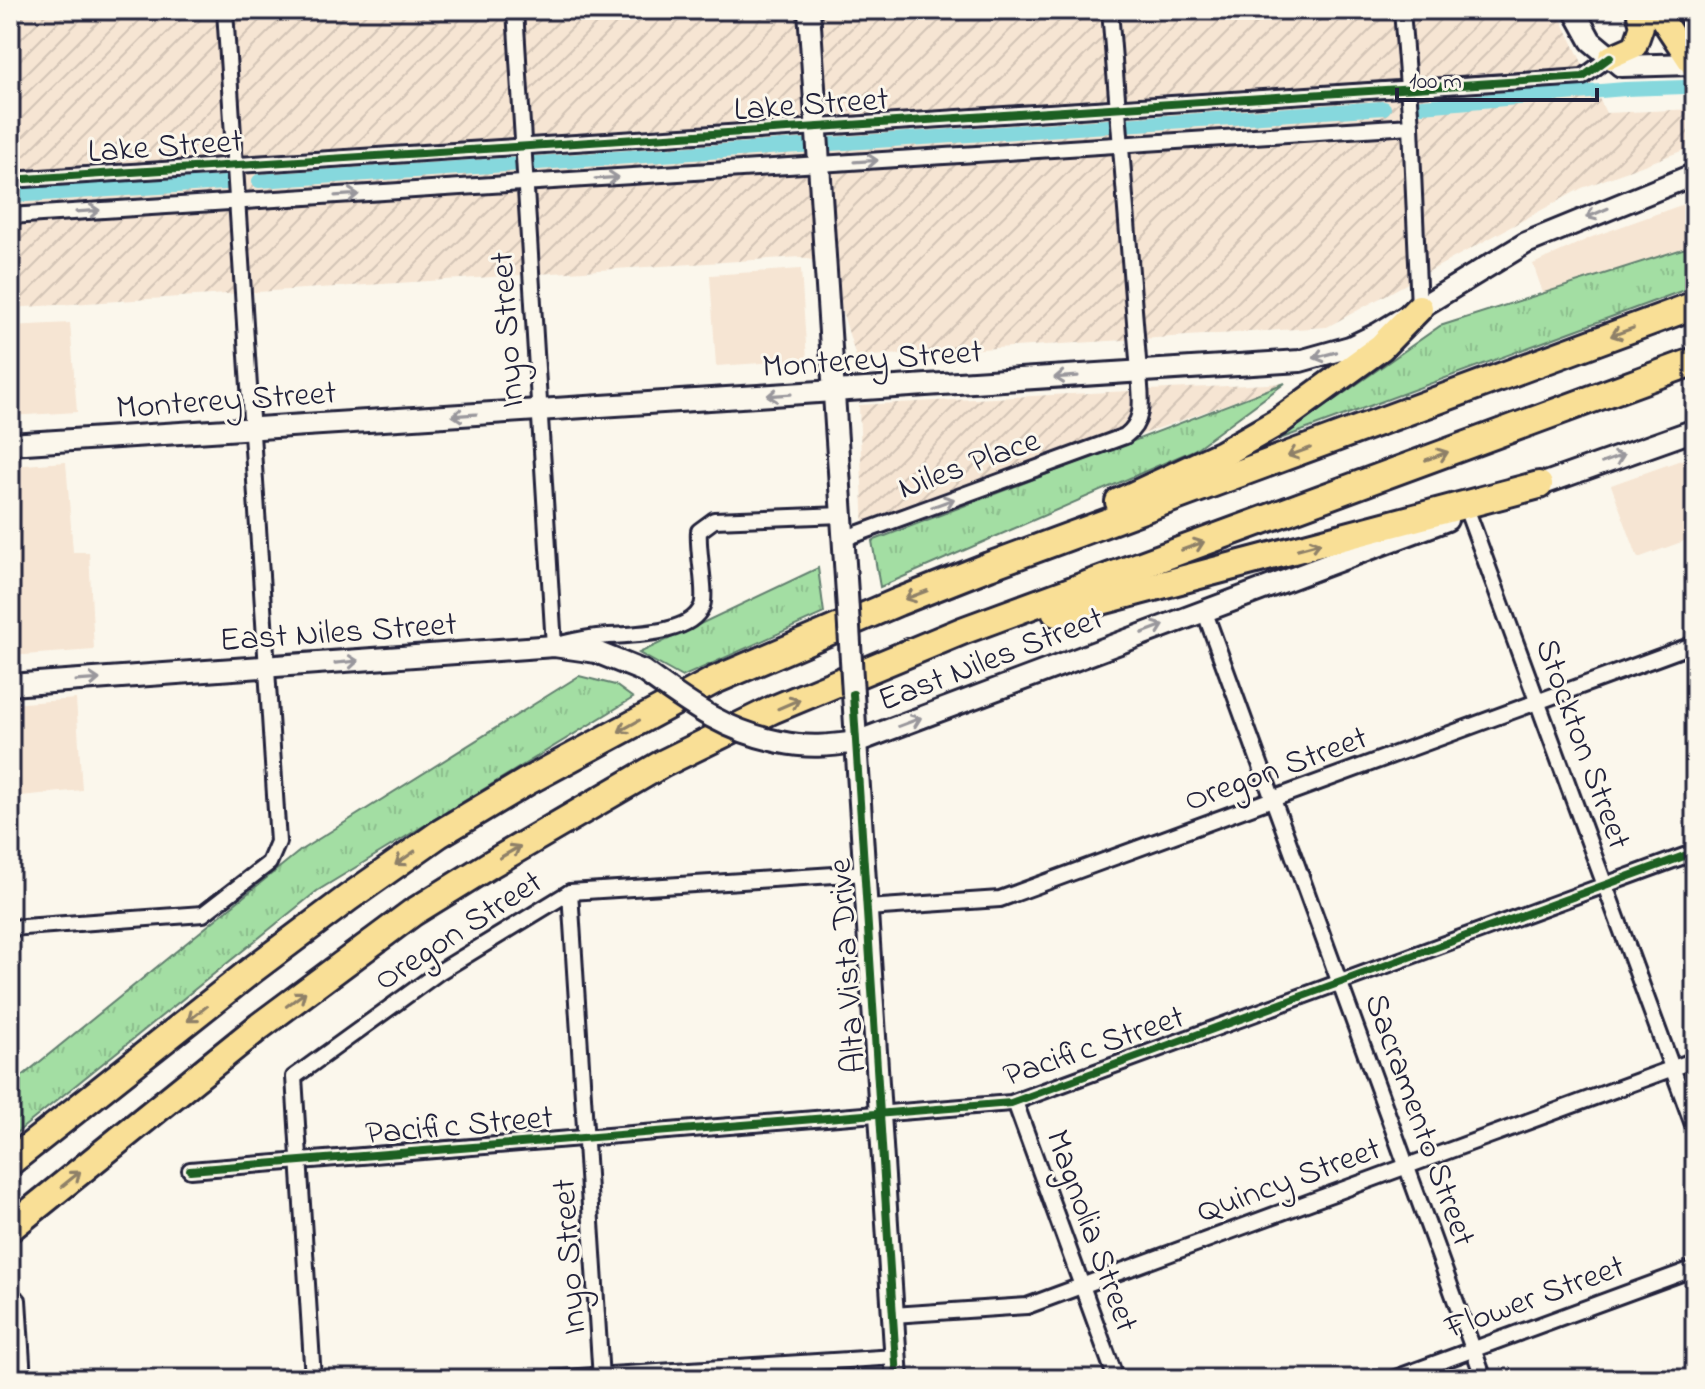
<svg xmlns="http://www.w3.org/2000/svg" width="1705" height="1389" font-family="'Indie Flower',sans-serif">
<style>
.built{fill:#f6e5d3}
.industrial{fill:url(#industrial-furrows)}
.grass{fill:url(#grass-tufts);stroke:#62806f;stroke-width:2}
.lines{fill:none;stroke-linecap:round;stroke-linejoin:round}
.canal{stroke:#86d8dd;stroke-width:14}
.street-casing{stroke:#22223b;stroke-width:20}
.secondary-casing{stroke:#22223b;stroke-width:26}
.primary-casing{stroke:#22223b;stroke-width:28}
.highway-casing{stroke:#22223b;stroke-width:32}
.street{stroke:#fbf7ec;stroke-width:14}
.secondary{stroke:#fbf7ec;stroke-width:20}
.primary{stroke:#f9df96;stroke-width:22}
.highway{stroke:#f9df96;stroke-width:26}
.secondary-bridge-casing{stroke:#22223b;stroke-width:26;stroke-linecap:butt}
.secondary-bridge{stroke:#fbf7ec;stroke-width:20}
.cycleway-casing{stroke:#fbf7ec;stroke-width:13}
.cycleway{stroke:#1b5e20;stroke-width:8}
.oneway{stroke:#99979c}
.oneway2{stroke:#8e8068}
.labels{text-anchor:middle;stroke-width:6;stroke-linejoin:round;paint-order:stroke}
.street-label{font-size:34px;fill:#22223b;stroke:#fbf7ec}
</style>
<defs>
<pattern id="industrial-furrows" width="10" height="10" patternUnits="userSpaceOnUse" patternTransform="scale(2)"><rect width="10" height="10" fill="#f6e5d3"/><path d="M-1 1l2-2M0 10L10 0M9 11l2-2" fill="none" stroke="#d3c4b6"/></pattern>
<pattern id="grass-tufts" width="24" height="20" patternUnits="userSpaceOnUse" patternTransform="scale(2)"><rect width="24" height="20" fill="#a3dea3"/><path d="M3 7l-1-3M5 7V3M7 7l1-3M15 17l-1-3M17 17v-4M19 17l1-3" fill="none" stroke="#8cbe8d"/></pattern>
</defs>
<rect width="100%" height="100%" fill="#fbf7ec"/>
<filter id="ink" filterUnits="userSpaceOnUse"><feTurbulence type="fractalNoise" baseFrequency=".0125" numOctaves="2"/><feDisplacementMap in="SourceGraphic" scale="16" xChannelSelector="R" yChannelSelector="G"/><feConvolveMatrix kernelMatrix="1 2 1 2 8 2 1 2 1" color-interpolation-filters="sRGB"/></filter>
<g filter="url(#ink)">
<!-- built -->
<g class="built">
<path d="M 1695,200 L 1695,245 L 1543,293 L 1533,264 L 1592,237 Z"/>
<path d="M 801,269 L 807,360 L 716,366 L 710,275 Z"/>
<path d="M 70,323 L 77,412 L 10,416 L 10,326 Z"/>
<path d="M 1695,455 L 1695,537 L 1638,558 L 1611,485 Z"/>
<path d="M 66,462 L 73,552 L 89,552 L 94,650 L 10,656 L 10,466 Z"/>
<path d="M 76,699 L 82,790 L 10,797 L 10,704 Z"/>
</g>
<!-- industrial -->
<g class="industrial">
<path d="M 10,10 L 1557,10 L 1606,113 L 1695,109 L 1695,146 L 1582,188 L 1327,327 L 856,357 L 828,265 L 801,257 L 10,308 Z"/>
<path d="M 1285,383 L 864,534 L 859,405 Z"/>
</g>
<!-- grass -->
<g class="grass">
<path d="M 1695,245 L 1695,286 L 1277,440 L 1440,326 Z"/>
<path d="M 1285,383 L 1194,450 L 880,587 L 872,541 Z"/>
<path d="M 818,568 L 824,613 L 682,677 L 639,653 Z"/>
<path d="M 579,676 L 615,685 L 633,698 L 317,891 L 10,1138 L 10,1086 L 301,850 Z"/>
</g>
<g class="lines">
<!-- canal -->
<g class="canal">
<path d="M 1422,106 L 1625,89 L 1685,87"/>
<path d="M 259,181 L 1384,108"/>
<path d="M 10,196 L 225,183"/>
</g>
<!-- street casing -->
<g class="street-casing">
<g id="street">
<path d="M 515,10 L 554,646 C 568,642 583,639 597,637 C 624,634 690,637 702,606 C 707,592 697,551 699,531 L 714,520 L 842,515"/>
<path d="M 1402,10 L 1411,126 L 1419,308"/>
<path d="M 10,180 L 1583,77 L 1610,57"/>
<path d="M 10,216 L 1411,126"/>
<path d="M 1468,513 L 1695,1130"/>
<path d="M 843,539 L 1125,436 C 1147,420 1140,396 1139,372 L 1110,10"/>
<path d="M 1204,610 L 1484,1379"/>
<path d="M 570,892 L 601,1379"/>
<path d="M 867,908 L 1000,899 L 1695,644"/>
<path d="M 10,928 L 203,914 L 269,863 L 278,842 L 225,10"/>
<path d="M 1015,1102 L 1116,1379"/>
<path d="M 190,1170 L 1011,1103 L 1695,852"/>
<path d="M 18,1300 L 23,1379"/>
<path d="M 893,1315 L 1027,1306 L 1695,1060"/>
<path d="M 313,1379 L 294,1077 L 439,972 L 570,892 L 865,873"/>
<path d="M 547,1379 L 896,1357"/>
<path d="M 1393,1379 L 1695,1268"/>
</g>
</g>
<!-- secondary casing -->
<g class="secondary-casing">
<g id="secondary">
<path d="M 809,10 L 847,594"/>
<path d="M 1574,10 L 1591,41 L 1621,66 L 1692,64"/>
<path d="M 10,444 L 1300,361 L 1350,347 L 1377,334 L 1526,243 L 1695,174"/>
<path d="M 1526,490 L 1695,430"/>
<path d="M 10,685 L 554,646 L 596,652 L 643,671"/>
<path d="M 853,694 L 897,1379"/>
<path d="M 780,742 C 807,748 830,746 856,742 L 1447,520"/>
</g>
</g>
<!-- primary casing -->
<g class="primary-casing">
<g id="primary">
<path d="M 1656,10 L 1695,69"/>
<path d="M 1687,10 L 1695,21"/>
<path d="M 1610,57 L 1635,46 L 1642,26 L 1638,10"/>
</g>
</g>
<!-- highway casing -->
<g class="highway-casing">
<g id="highway">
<path d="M 1119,502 L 1222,454 L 1278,422 L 1381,347 L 1419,308"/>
<path d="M 1056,613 L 1539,485"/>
<path d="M 10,1162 L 252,970 L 348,898 L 439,834 L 526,782 L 715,680 L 898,602 L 989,566 L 1695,305"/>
<path d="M 10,1228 L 260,1026 L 412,913 L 491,864 L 662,764 L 772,710 L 962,631 L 1695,361"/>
</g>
</g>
<!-- street -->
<use href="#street" class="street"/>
<!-- secondary -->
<use href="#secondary" class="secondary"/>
<!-- primary -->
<use href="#primary" class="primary"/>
<!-- highway -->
<use href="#highway" class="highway"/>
<!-- secondary-bridge casing -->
<g class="secondary-bridge-casing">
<g id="secondary-bridge">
<path d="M 847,594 L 853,694"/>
<path d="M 643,671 C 689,704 724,731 780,742"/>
</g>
</g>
<!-- secondary-bridge -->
<use href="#secondary-bridge" class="secondary-bridge"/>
<!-- cycleway casing -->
<g class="cycleway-casing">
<g id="cycleway">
<path d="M 10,180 L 1583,77 L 1610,57"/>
<path d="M 853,694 L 897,1379"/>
<path d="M 190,1170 L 1011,1103 L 1695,852"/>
</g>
</g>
<!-- cycleway -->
<use href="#cycleway" class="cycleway"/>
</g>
<!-- one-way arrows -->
<defs><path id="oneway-shaft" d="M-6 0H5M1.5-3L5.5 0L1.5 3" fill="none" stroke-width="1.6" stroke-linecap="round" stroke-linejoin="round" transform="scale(2)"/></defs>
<g class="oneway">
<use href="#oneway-shaft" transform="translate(866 161) rotate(-4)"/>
<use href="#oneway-shaft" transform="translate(607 178) rotate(-4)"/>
<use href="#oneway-shaft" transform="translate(347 195) rotate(-4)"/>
<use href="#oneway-shaft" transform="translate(88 211) rotate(-4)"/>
<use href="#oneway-shaft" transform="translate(1597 213) rotate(157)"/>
<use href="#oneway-shaft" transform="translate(1325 355) rotate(165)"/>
<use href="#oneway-shaft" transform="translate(1066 377) rotate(176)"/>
<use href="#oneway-shaft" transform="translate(779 395) rotate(176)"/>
<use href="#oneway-shaft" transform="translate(464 415) rotate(176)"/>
<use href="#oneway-shaft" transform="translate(1613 459) rotate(-20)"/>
<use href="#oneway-shaft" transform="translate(943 503) rotate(-20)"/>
<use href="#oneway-shaft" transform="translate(1153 629) rotate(-21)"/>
<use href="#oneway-shaft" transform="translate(347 662) rotate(-5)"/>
<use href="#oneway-shaft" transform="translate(88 680) rotate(-4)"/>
<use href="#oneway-shaft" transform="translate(910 722) rotate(-21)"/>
</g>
<g class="oneway2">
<use href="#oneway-shaft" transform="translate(1622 332) rotate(160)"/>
<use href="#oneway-shaft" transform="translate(1299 452) rotate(160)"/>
<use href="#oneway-shaft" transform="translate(1437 456) rotate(-20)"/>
<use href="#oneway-shaft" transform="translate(1193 546) rotate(-20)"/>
<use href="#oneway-shaft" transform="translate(1309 546) rotate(-15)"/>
<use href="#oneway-shaft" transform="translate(916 595) rotate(159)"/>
<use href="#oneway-shaft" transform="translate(789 704) rotate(-23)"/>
<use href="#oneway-shaft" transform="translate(629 726) rotate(151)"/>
<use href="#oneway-shaft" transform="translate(510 852) rotate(-30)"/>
<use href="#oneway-shaft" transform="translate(405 858) rotate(145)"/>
<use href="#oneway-shaft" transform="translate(296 999) rotate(-37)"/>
<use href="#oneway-shaft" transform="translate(197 1014) rotate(142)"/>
<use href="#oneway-shaft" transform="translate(71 1179) rotate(-39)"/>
</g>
</g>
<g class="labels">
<!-- street labels -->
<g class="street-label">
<text transform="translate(811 102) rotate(-4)" y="12">Lake Street</text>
<text transform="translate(165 144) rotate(-4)" y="12">Lake Street</text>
<text transform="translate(505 330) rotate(-94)" y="12">Inyo Street</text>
<text transform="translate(872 357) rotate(-4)" y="12">Monterey Street</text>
<text transform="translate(226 398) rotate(-4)" y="12">Monterey Street</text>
<text transform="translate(968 462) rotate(-20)" y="12">Niles Place</text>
<text transform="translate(338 630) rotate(-4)" y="12">East Niles Street</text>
<text transform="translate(990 657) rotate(-21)" y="12">East Niles Street</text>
<text transform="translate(1585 743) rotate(70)" y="12">Stockton Street</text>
<text transform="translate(1275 767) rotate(-20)" y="12">Oregon Street</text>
<text transform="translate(457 929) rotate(-33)" y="12">Oregon Street</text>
<text transform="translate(845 966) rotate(-94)" y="12">Alta Vista Drive</text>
<text transform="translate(1093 1044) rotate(-19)" y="12">Pacific Street</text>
<text transform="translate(1422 1119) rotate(70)" y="12">Sacramento Street</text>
<text transform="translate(459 1123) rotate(-5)" y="12">Pacific Street</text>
<text transform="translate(1288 1178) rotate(-20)" y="12">Quincy Street</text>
<text transform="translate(1094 1230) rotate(70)" y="12">Magnolia Street</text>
<text transform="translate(567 1257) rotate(-94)" y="12">Inyo Street</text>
<text transform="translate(1534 1295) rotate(-20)" y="12">Flower Street</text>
</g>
</g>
<!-- margin -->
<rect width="1705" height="1389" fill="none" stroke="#fbf7ec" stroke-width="40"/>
<rect x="20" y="20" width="1665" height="1349" fill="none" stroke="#22223b" stroke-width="3" filter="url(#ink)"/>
<!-- scale -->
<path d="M1397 88v12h200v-12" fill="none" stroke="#22223b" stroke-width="4"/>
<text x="1409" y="88" font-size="24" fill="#22223b" stroke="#fbf7ec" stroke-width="6" paint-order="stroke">100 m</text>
</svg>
